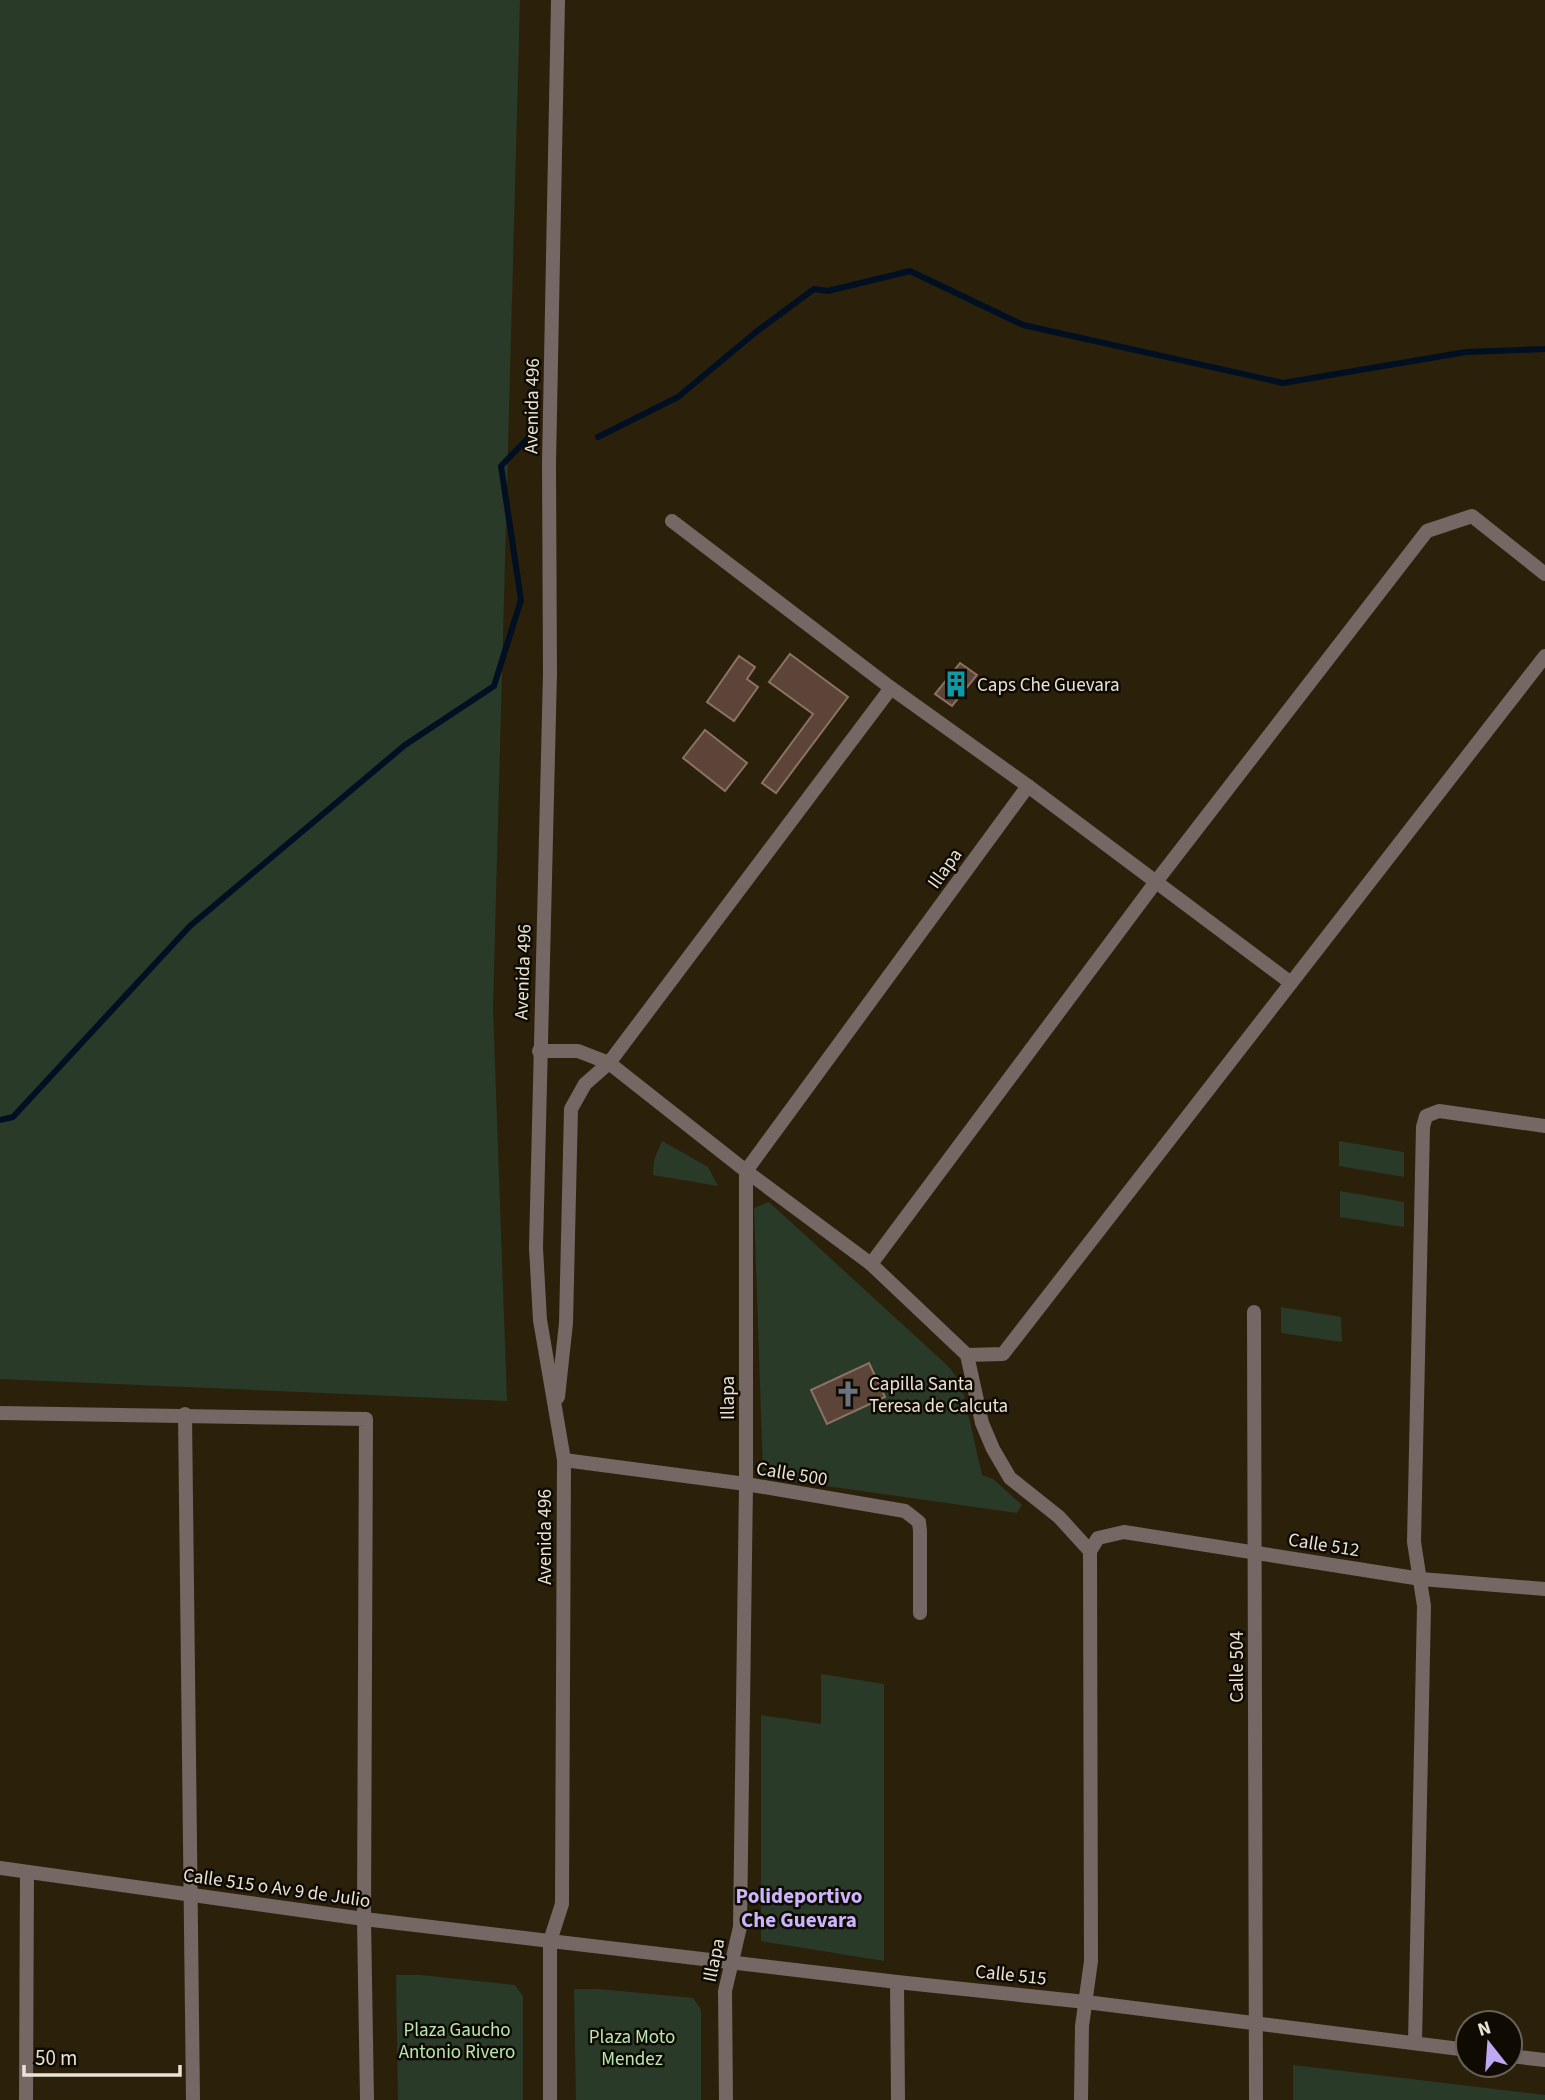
<svg xmlns="http://www.w3.org/2000/svg" width="1545" height="2100" font-family="'Source Sans 3',sans-serif">
<style>
.green{fill:#2a3a28}
.lines{fill:none;stroke-linecap:round;stroke-linejoin:round}
.stream{stroke:#001022;stroke-width:6}
.building{fill:#5c4538;stroke:#8c7264;stroke-width:2}
.minor{stroke:#746764;stroke-width:14}
.tertiary{stroke:#746764;stroke-width:14}
.labels{text-anchor:middle;stroke-width:5;stroke-linejoin:round;paint-order:stroke}
.street-label{font-size:19px;fill:#eae3d6;stroke:#0f0b03}
.poi-label{font-size:19px;fill:#eae3d6;stroke:#0f0b03;text-anchor:start}
.park-label{font-size:19px;fill:#b8e7af;stroke:#0f0b03}
.neighbourhood-label{font-size:21px;font-weight:bold;fill:#cab5fb;stroke:#0f0b03}
</style>
<rect width="100%" height="100%" fill="#2b200a"/>
<!-- green -->
<g class="green">
<path d="M 0,0 L 520,0 L 493,1008 L 507,1401 L 0,1379 Z"/>
<path d="M 662,1141 L 708,1167 L 718,1186 L 653,1175 L 654,1160 Z"/>
<path d="M 1339,1141 L 1404,1152 L 1404,1177 L 1339,1166 Z"/>
<path d="M 1340,1191 L 1404,1202 L 1404,1227 L 1340,1217 Z"/>
<path d="M 769,1202 L 949,1367 L 961,1383 L 982,1475 L 993,1479 L 1022,1505 L 1017,1513 L 770,1478 L 763,1472 L 754,1208 Z"/>
<path d="M 1281,1307 L 1341,1317 L 1342,1342 L 1281,1333 Z"/>
<path d="M 821,1674 L 884,1684 L 884,1961 L 761,1941 L 761,1715 L 821,1724 Z"/>
<path d="M 396,1975 L 421,1975 L 515,1985 L 523,1996 L 523,2100 L 398,2100 Z"/>
<path d="M 574,1989 L 599,1989 L 693,1998 L 701,2010 L 701,2100 L 576,2100 Z"/>
<path d="M 1293,2065 L 1545,2095 L 1545,2100 L 1293,2100 Z"/>
</g>
<g class="lines">
<!-- stream -->
<g class="stream">
<path d="M 598,437 L 678,397 L 756,332 L 814,289 L 828,291 L 910,271 L 1023,325 L 1283,383 L 1466,352 L 1545,349"/>
<path d="M 0,1120 L 13,1117 L 190,926 L 405,745 L 494,686 L 521,600 L 501,466 L 536,430"/>
</g>
</g>
<!-- building -->
<g class="building">
<path d="M 790,654 L 848,697 L 776,793 L 762,783 L 813,714 L 769,682 Z"/>
<path d="M 739,656 L 755,667 L 747,679 L 758,687 L 734,721 L 707,702 Z"/>
<path d="M 960,663 L 977,675 L 952,706 L 935,694 Z"/>
<path d="M 705,730 L 747,763 L 725,791 L 683,758 Z"/>
<path d="M 869,1363 L 885,1397 L 827,1424 L 811,1390 Z"/>
</g>
<g class="lines">
<!-- minor -->
<g class="minor">
<path d="M 672,521 L 891,688 L 1028,786 L 1291,983"/>
<path d="M 539,1051 L 578,1051 L 609,1063 L 746,1171 L 871,1264 L 967,1355 L 1003,1354 L 1545,656"/>
<path d="M 871,1264 L 1155,883 L 1427,531 L 1472,516 L 1545,574"/>
<path d="M 1254,1312 L 1256,2100"/>
<path d="M 967,1355 L 982,1423 L 993,1449 L 1010,1478 L 1059,1517 L 1090,1551"/>
<path d="M 558,1397 L 566,1323 L 571,1109 L 585,1084 L 609,1063 L 891,688"/>
<path d="M 0,1413 L 366,1419 L 364,1919 L 367,2100"/>
<path d="M 185,1414 L 193,2100"/>
<path d="M 564,1460 L 746,1484 L 905,1511 L 919,1522 L 920,1531 L 920,1613"/>
<path d="M 897,1982 L 898,2100"/>
<path d="M 1415,2043 L 1424,1606 L 1414,1542 L 1423,1127 L 1426,1116 L 1439,1111 L 1545,1126"/>
<path d="M 26,2100 L 27,1872"/>
<path d="M 550,2100 L 550,1941 L 562,1904 L 564,1460 L 540,1320 L 536,1248 L 550,673 L 549,464 L 558,0"/>
<path d="M 726,2100 L 725,1991 L 740,1927 L 746,1484 L 746,1171 L 1028,786"/>
<path d="M 1081,2100 L 1082,2026 L 1091,1961 L 1090,1551 L 1098,1538 L 1124,1532 L 1421,1579 L 1545,1589"/>
</g>
<!-- tertiary -->
<g class="tertiary">
<path d="M 0,1868 L 364,1919 L 897,1982 L 1086,2002 L 1468,2050"/>
<path d="M 1510,2056 L 1545,2060"/>
</g>
</g>
<!-- icons -->
<defs>
<g id="building-bare" transform="scale(2.1)"><path d="M-4-6H4V6H1V3H-1V6H-4ZM-2.5-4.3h1.7v1.8h-1.7ZM.8-4.3h1.7v1.8H.8ZM-2.5-1h1.7V.8h-1.7ZM.8-1h1.7V.8H.8Z" fill="#0f9aa8" stroke="#0f0b03" stroke-width="2.5" paint-order="stroke"/></g>
<g id="church-bare" transform="scale(2.1)"><path d="M-1.2-6h2.4v3.5h3.3v2.4h-3.3V6h-2.4V-.1h-3.3v-2.4h3.3Z" fill="#6b7280" stroke="#0f0b03" stroke-width="2.5" paint-order="stroke"/></g>
</defs>
<g fill-rule="evenodd">
<use href="#building-bare" x="956" y="684"/>
<use href="#church-bare" x="848" y="1394"/>
</g>
<g class="labels">
<!-- street labels -->
<g class="street-label">
<text transform="translate(531 406) rotate(-89)" y="7">Avenida 496</text>
<text transform="translate(944 868) rotate(-54)" y="7">Illapa</text>
<text transform="translate(522 972) rotate(-88)" y="7">Avenida 496</text>
<text transform="translate(727 1398) rotate(-90)" y="7">Illapa</text>
<text transform="translate(792 1473) rotate(9)" y="7">Calle 500</text>
<text transform="translate(544 1537) rotate(-90)" y="7">Avenida 496</text>
<text transform="translate(1324 1544) rotate(9)" y="7">Calle 512</text>
<text transform="translate(1236 1667) rotate(-90)" y="7">Calle 504</text>
<text transform="translate(277 1887) rotate(8)" y="7">Calle 515 o Av 9 de Julio</text>
<text transform="translate(713 1960) rotate(-78)" y="7">Illapa</text>
<text transform="translate(1011 1974) rotate(6)" y="7">Calle 515</text>
</g>
<!-- poi labels -->
<g class="poi-label">
<text x="977" y="691">Caps Che Guevara</text>
<text x="869" y="1390">Capilla Santa<tspan x="869" dy="22">Teresa de Calcuta</tspan></text>
</g>
<!-- park labels -->
<g class="park-label">
<text x="457" y="2036">Plaza Gaucho<tspan x="457" dy="22">Antonio Rivero</tspan></text>
<text x="632" y="2043">Plaza Moto<tspan x="632" dy="22">Mendez</tspan></text>
</g>
<!-- neighbourhood labels -->
<g class="neighbourhood-label">
<text x="799" y="1903">Polideportivo<tspan x="799" dy="24">Che Guevara</tspan></text>
</g>
</g>
<!-- north arrow -->
<g transform="translate(1489 2044) rotate(343)"><circle r="33" fill="#0f0b03" stroke="#676157" stroke-width="2"/>
<path d="M0-5L12 26L0 18L-12 26Z" fill="#c0a8f3"/>
<text y="-10" font-size="19" font-weight="bold" text-anchor="middle" fill="#eae3d6">N</text>
</g>
<!-- scale -->
<path d="M24 2065v10h156v-10" fill="none" stroke="#eae3d6" stroke-width="3.5"/>
<text x="35" y="2065" font-size="21" fill="#eae3d6" stroke="#0f0b03" stroke-width="5" paint-order="stroke">50 m</text>
</svg>
